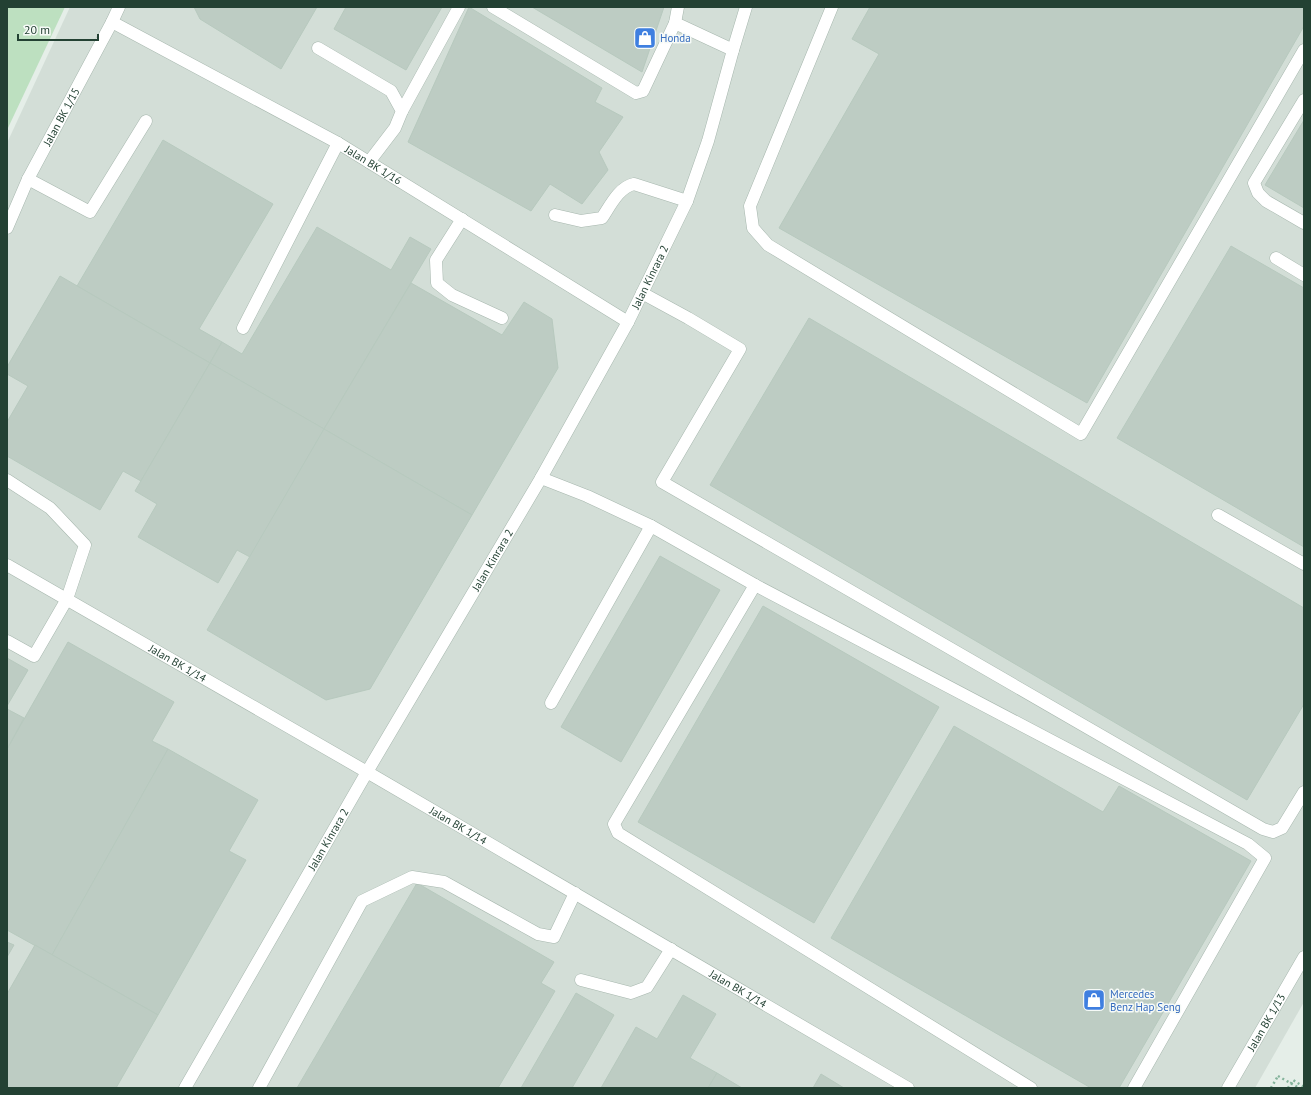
<svg xmlns="http://www.w3.org/2000/svg" width="1311" height="1095" font-family="'PT Sans',sans-serif">
<style>
.built{fill:#d3ded7}
.green{fill:#bde0c0}
.building{fill:#bdccc3;stroke:#b7c9be}
.lines{fill:none;stroke-linecap:round;stroke-linejoin:round}
.service-casing{stroke:#a7b7ae;stroke-width:13}
.minor-casing{stroke:#a7b7ae;stroke-width:13}
.path{stroke:#84b39b;stroke-width:2.5;stroke-dasharray:2 3;stroke-linecap:butt}
.service{stroke:#fff;stroke-width:12}
.minor{stroke:#fff;stroke-width:12}
.path-bridge{stroke:#84b39b;stroke-width:2.5;stroke-dasharray:2 3;stroke-linecap:butt}
.labels{text-anchor:middle;stroke-width:3;stroke-linejoin:round;paint-order:stroke}
.shop-label{font-size:11px;fill:#366cbe;stroke:#f6faf7;text-anchor:start}
.street-label{font-size:11px;fill:#234133;stroke:#f6faf7}
</style>
<rect width="100%" height="100%" fill="#e5eee8"/>
<!-- built -->
<path class="built" d="M 70,7 L 1304,7 L 1304,1002 L 1255,1088 L 7,1088 L 7,143 Z"/>
<!-- green -->
<path class="green" d="M 7,7 L 65,7 L 7,130 Z"/>
<!-- building -->
<g class="building">
<path d="M 194,7 L 317,7 L 281,69 L 200,19 Z"/>
<path d="M 346,7 L 442,7 L 406,70 L 334,29 Z"/>
<path d="M 469,7 L 602,88 L 595,102 L 623,117 L 599,152 L 608,170 L 582,204 L 550,184 L 531,211 L 408,142 Z"/>
<path d="M 532,7 L 664,7 L 642,72 Z"/>
<path d="M 870,7 L 1304,7 L 1304,26 L 1087,403 L 779,228 L 879,54 L 852,39 Z"/>
<path d="M 1304,120 L 1304,208 L 1265,185 Z"/>
<path d="M 163,140 L 273,204 L 199,329 L 222,342 L 210,363 L 77,286 Z"/>
<path d="M 317,227 L 391,270 L 410,237 L 431,249 L 324,429 L 210,363 L 222,342 L 242,354 Z"/>
<path d="M 1231,246 L 1304,288 L 1304,547 L 1117,438 Z"/>
<path d="M 60,276 L 210,363 L 141,481 L 123,471 L 100,510 L 7,456 L 7,422 L 28,386 L 7,374 L 7,367 Z"/>
<path d="M 411,283 L 502,335 L 524,302 L 552,319 L 558,368 L 472,515 L 324,429 Z"/>
<path d="M 809,318 L 1304,608 L 1304,704 L 1247,800 L 710,485 Z"/>
<path d="M 210,363 L 324,429 L 250,557 L 237,550 L 218,583 L 138,537 L 157,504 L 135,491 Z"/>
<path d="M 324,429 L 472,515 L 370,689 L 326,700 L 207,630 Z"/>
<path d="M 660,556 L 720,590 L 621,762 L 561,727 Z"/>
<path d="M 763,606 L 939,707 L 814,923 L 638,822 Z"/>
<path d="M 68,642 L 174,702 L 152,741 L 168,749 L 52,955 L 7,930 L 7,749 Z"/>
<path d="M 7,658 L 28,670 L 7,706 Z"/>
<path d="M 7,709 L 24,718 L 7,749 Z"/>
<path d="M 954,726 L 1103,812 L 1119,786 L 1251,861 L 1119,1088 L 1091,1088 L 831,938 Z"/>
<path d="M 168,749 L 258,800 L 229,851 L 246,860 L 158,1015 L 52,955 Z"/>
<path d="M 417,883 L 554,962 L 541,983 L 555,991 L 498,1088 L 297,1088 Z"/>
<path d="M 7,942 L 14,945 L 7,957 Z"/>
<path d="M 35,945 L 158,1015 L 116,1088 L 7,1088 L 7,994 Z"/>
<path d="M 576,993 L 614,1015 L 572,1088 L 521,1088 Z"/>
<path d="M 683,995 L 716,1014 L 690,1058 L 717,1073 L 708,1088 L 601,1088 L 636,1027 L 657,1039 Z"/>
<path d="M 717,1073 L 742,1088 L 708,1088 Z"/>
<path d="M 821,1074 L 844,1088 L 813,1088 Z"/>
</g>
<g class="lines">
<!-- service casing -->
<g class="service-casing">
<g id="service">
<path d="M 493,7 L 636,93 L 643,91 L 675,23 L 678,7"/>
<path d="M 832,7 L 750,206 L 753,228 L 768,245 L 1081,434 L 1304,50"/>
<path d="M 675,23 L 733,50"/>
<path d="M 318,48 L 391,91 L 402,111 L 395,128 L 369,162"/>
<path d="M 1304,100 L 1254,183 L 1258,193 L 1266,201 L 1304,223"/>
<path d="M 402,111 L 459,7"/>
<path d="M 28,179 L 90,212 L 146,121"/>
<path d="M 555,215 L 581,221 L 602,218 C 610,206 619,187 634,184 L 687,201"/>
<path d="M 462,219 L 436,260 L 437,283 L 452,295 L 502,318"/>
<path d="M 1276,258 L 1304,275"/>
<path d="M 642,293 L 688,318 L 740,349 L 662,482 L 1263,829 L 1273,832 L 1282,828 L 1304,792"/>
<path d="M 243,328 L 338,143"/>
<path d="M 541,478 L 587,496 L 651,526 L 755,585 L 1248,844 L 1265,858 L 1134,1088"/>
<path d="M 7,480 L 50,508 L 85,545 L 67,599 L 34,656 L 7,641"/>
<path d="M 1218,515 L 1304,564"/>
<path d="M 755,585 L 614,824 L 618,833 L 1031,1088"/>
<path d="M 551,703 L 651,526"/>
<path d="M 581,980 L 631,993 L 647,987 L 671,949"/>
<path d="M 259,1088 L 362,901 L 412,877 L 444,882 L 538,934 L 554,937 L 575,893"/>
</g>
</g>
<!-- minor casing -->
<g class="minor-casing">
<g id="minor">
<path id="s1" d="M 112,22 L 338,143 L 628,322"/>
<path id="s2" d="M 7,228 L 28,179 L 112,22 L 119,7"/>
<path id="s3" d="M 7,565 L 367,772 L 908,1088"/>
<path id="s4" d="M 185,1088 L 367,772 L 541,478 L 628,322 L 687,201 L 708,141 L 733,50 L 746,7"/>
<path id="s5" d="M 1228,1088 L 1304,957"/>
</g>
</g>
<!-- path -->
<g class="path">
<path d="M 1271,1088 L 1278,1076"/>
<path d="M 1288,1088 L 1293,1080 L 1304,1087"/>
</g>
<!-- service -->
<use href="#service" class="service"/>
<!-- minor -->
<use href="#minor" class="minor"/>
<!-- path-bridge -->
<path class="path-bridge" d="M 1278,1076 L 1299,1088"/>
</g>
<!-- icons -->
<defs>
<g id="shop-square" transform="scale(1.15)"><rect x="-9" y="-9" width="18" height="18" rx="4" fill="#3f7fe0" stroke="#f6faf7"/><path d="M-5-2.5h2.3a2.7 3.5 0 0 1 5.4 0H5L5.5 6h-11ZM-1.5-2.5h3a1.5 2.3 0 0 0-3 0Z" fill="#fff"/></g>
</defs>
<g fill-rule="evenodd">
<use href="#shop-square" x="645" y="38"/>
<use href="#shop-square" x="1094" y="1000"/>
</g>
<g class="labels">
<!-- shop labels -->
<g class="shop-label">
<text x="660" y="42">Honda</text>
<text x="1110" y="998">Mercedes<tspan x="1110" dy="13">Benz Hap Seng</tspan></text>
</g>
<!-- street labels -->
<g class="street-label">
<text dy="4" stroke="none"><textPath href="#s2" startOffset="124">Jalan BK 1/15</textPath></text>
<text dy="4" stroke="none"><textPath href="#s1" startOffset="298">Jalan BK 1/16</textPath></text>
<text dy="4" stroke="none"><textPath href="#s4" startOffset="935">Jalan Kinrara 2</textPath></text>
<text dy="4" stroke="none"><textPath href="#s4" startOffset="611">Jalan Kinrara 2</textPath></text>
<text dy="4" stroke="none"><textPath href="#s3" startOffset="197">Jalan BK 1/14</textPath></text>
<text dy="4" stroke="none"><textPath href="#s3" startOffset="521">Jalan BK 1/14</textPath></text>
<text dy="4" stroke="none"><textPath href="#s4" startOffset="287">Jalan Kinrara 2</textPath></text>
<text dy="4" stroke="none"><textPath href="#s3" startOffset="845">Jalan BK 1/14</textPath></text>
<text dy="4" stroke="none"><textPath href="#s5" startOffset="76">Jalan BK 1/13</textPath></text>
</g>
</g>
<!-- border -->
<rect width="1311" height="1095" fill="none" stroke="#234133" stroke-width="16"/>
<!-- scale -->
<path d="M18 34v6h80v-6" fill="none" stroke="#234133" stroke-width="2"/>
<text x="24" y="34" font-size="12" fill="#234133" stroke="#f6faf7" stroke-width="3" paint-order="stroke">20 m</text>
</svg>
